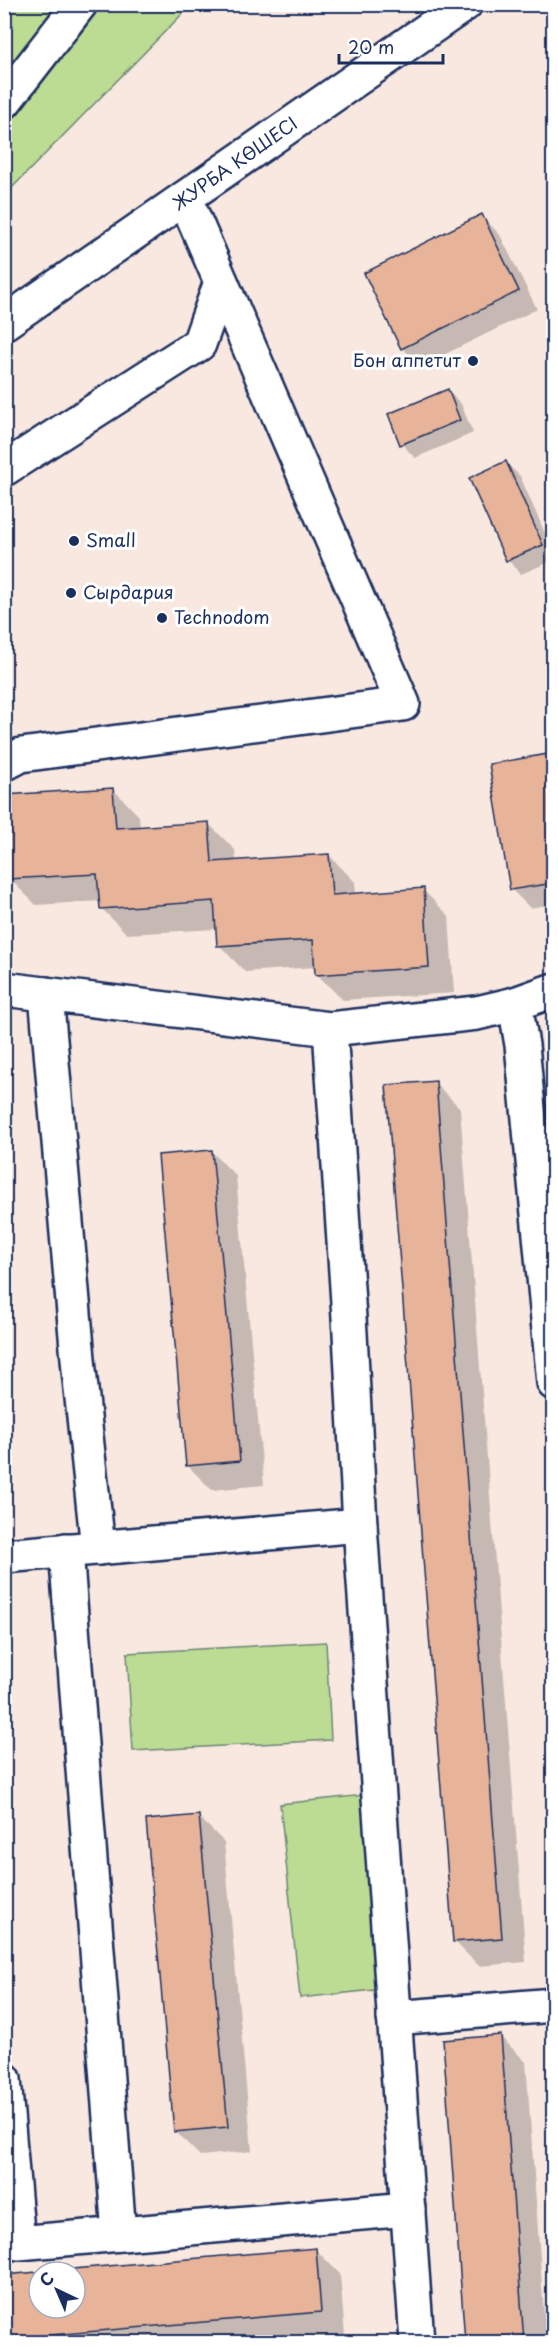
<svg xmlns="http://www.w3.org/2000/svg" width="558" height="2347" font-family="'Playpen Sans',sans-serif">
<style>
.green{fill:#bcdb93;stroke:#6c8578;stroke-width:1.5}
.shadow{fill:#0003}
.building{fill:#e7b399;stroke:#1b2f5e;stroke-width:1.5;fill-rule:evenodd}
.lines{fill:none;stroke-linecap:round;stroke-linejoin:round}
.minor-casing{stroke:#1b2f5e;stroke-width:38}
.minor{stroke:#fff;stroke-width:33}
.poi-dot{fill:#1b2f5e;stroke:#fff;stroke-width:2}
.labels{text-anchor:middle;stroke-width:6;stroke-linejoin:round;paint-order:stroke}
.street-label{font-size:18px;fill:#1b2f5e;stroke:#fff}
.poi-label{font-size:18px;fill:#1b2f5e;stroke:#fff;text-anchor:start}
</style>
<rect width="100%" height="100%" fill="#f8e8e0"/>
<filter id="ink" filterUnits="userSpaceOnUse"><feTurbulence type="fractalNoise" baseFrequency=".0167" numOctaves="2"/><feDisplacementMap in="SourceGraphic" scale="12" xChannelSelector="R" yChannelSelector="G"/><feConvolveMatrix kernelMatrix="1 2 1 2 8 2 1 2 1" color-interpolation-filters="sRGB"/></filter>
<g filter="url(#ink)">
<!-- green -->
<g class="green">
<path d="M 5,5 L 191,5 L 5,195 Z"/>
<path d="M 326,1642 L 331,1740 L 133,1751 L 127,1653 Z"/>
<path d="M 364,1795 L 383,1989 L 300,1998 L 280,1804 Z"/>
</g>
<!-- shadow -->
<g class="shadow">
<path d="M 482,216 L 500,235 L 537,309 L 421,366 L 402,348 Z"/>
<path d="M 447,390 L 461,404 L 473,433 L 415,458 L 402,444 Z"/>
<path d="M 506,463 L 520,476 L 554,554 L 554,560 L 521,574 L 508,560 Z"/>
<path d="M 554,755 L 554,904 L 530,908 L 512,890 L 491,765 Z"/>
<path d="M 113,789 L 139,816 L 140,828 L 209,824 L 235,850 L 236,862 L 329,855 L 355,882 L 356,894 L 423,890 L 449,916 L 454,993 L 343,1000 L 316,974 L 316,967 L 245,972 L 219,945 L 217,929 L 127,934 L 101,908 L 101,901 L 36,905 L 10,879 Z"/>
<path d="M 435,1083 L 460,1108 L 526,1962 L 479,1966 L 454,1941 Z"/>
<path d="M 211,1151 L 236,1176 L 264,1485 L 212,1490 L 187,1465 Z"/>
<path d="M 199,1817 L 224,1842 L 252,2151 L 200,2156 L 175,2131 Z"/>
<path d="M 501,2037 L 526,2062 L 546,2342 L 466,2342 L 445,2041 Z"/>
<path d="M 315,2249 L 340,2274 L 345,2336 L 272,2342 L 4,2342 L 4,2276 L 39,2273 L 39,2308 L 75,2308 L 75,2272 L 53,2272 Z"/>
</g>
<!-- building -->
<g class="building">
<path d="M 482,214 L 519,291 L 401,349 L 364,273 Z"/>
<path d="M 448,389 L 460,420 L 400,445 L 388,414 Z"/>
<path d="M 506,461 L 543,545 L 506,561 L 469,478 Z"/>
<path d="M 554,753 L 554,883 L 510,890 L 489,764 Z"/>
<path d="M 113,788 L 116,828 L 209,822 L 212,862 L 329,854 L 332,895 L 424,888 L 429,967 L 315,975 L 313,940 L 217,946 L 214,901 L 100,909 L 97,874 L 8,879 L 4,795 Z"/>
<path d="M 436,1081 L 502,1938 L 453,1942 L 386,1085 Z"/>
<path d="M 212,1150 L 240,1461 L 186,1466 L 158,1155 Z"/>
<path d="M 199,1815 L 228,2127 L 174,2132 L 146,1820 Z"/>
<path d="M 501,2035 L 524,2342 L 465,2342 L 443,2040 Z"/>
<path d="M 316,2248 L 321,2312 L 4,2339 L 4,2275 ZM 39,2272 L 75,2272 L 75,2308 L 39,2308 Z"/>
</g>
<g class="lines">
<!-- minor casing -->
<g class="minor-casing">
<g id="minor">
<path d="M 4,102 L 80,4"/>
<path d="M 4,323 L 465,4"/>
<path d="M 4,469 L 199,344 L 221,282"/>
<path d="M 4,764 L 21,755 L 403,704 L 185,198"/>
<path d="M 4,989 L 330,1029 L 477,1013 L 515,1004 L 554,990"/>
<path d="M 46,994 L 79,1370 L 98,1548"/>
<path d="M 515,1004 L 522,1045 L 554,1383"/>
<path d="M 330,1029 L 350,1333 L 360,1525 L 417,2342"/>
<path d="M 66,1550 L 119,2234"/>
<path d="M 4,1556 L 360,1525"/>
<path d="M 394,2018 L 554,2005"/>
<path d="M 4,2079 L 18,2243 L 408,2209"/>
</g>
</g>
<!-- minor -->
<use href="#minor" class="minor"/>
</g>
</g>
<!-- markers -->
<g class="poi-dot">
<circle cx="473" cy="361" r="6"/>
<circle cx="74" cy="541" r="6"/>
<circle cx="71" cy="593" r="6"/>
<circle cx="162" cy="618" r="6"/>
</g>
<g class="labels">
<!-- street labels -->
<g class="street-label">
<text transform="translate(235 164) rotate(-35)" y="6">ЖУРБА КӨШЕСІ</text>
</g>
<!-- poi labels -->
<g class="poi-label">
<text x="461" y="367" text-anchor="end">Бон аппетит</text>
<text x="86" y="547">Small</text>
<text x="83" y="599">Сырдария</text>
<text x="174" y="624">Technodom</text>
</g>
</g>
<!-- margin -->
<rect width="558" height="2347" fill="none" stroke="#fff" stroke-width="24"/>
<rect x="12" y="12" width="534" height="2323" fill="none" stroke="#1b2f5e" stroke-width="2" filter="url(#ink)"/>
<!-- north arrow -->
<g transform="translate(57 2290) rotate(316)"><circle r="28" fill="#ffffff" stroke="#a4acbf" stroke-width="1.5"/>
<path d="M0-4.5L10 22L0 15L-10 22Z" fill="#1b2f5e"/>
<text y="-9" font-size="16" font-weight="bold" text-anchor="middle" fill="#1b2f5e">С</text>
</g>
<!-- scale -->
<path d="M339 54v9h104v-9" fill="none" stroke="#1b2f5e" stroke-width="3"/>
<text x="348" y="54" font-size="18" fill="#1b2f5e" stroke="#ffffff" stroke-width="4.5" paint-order="stroke">20 m</text>
</svg>
